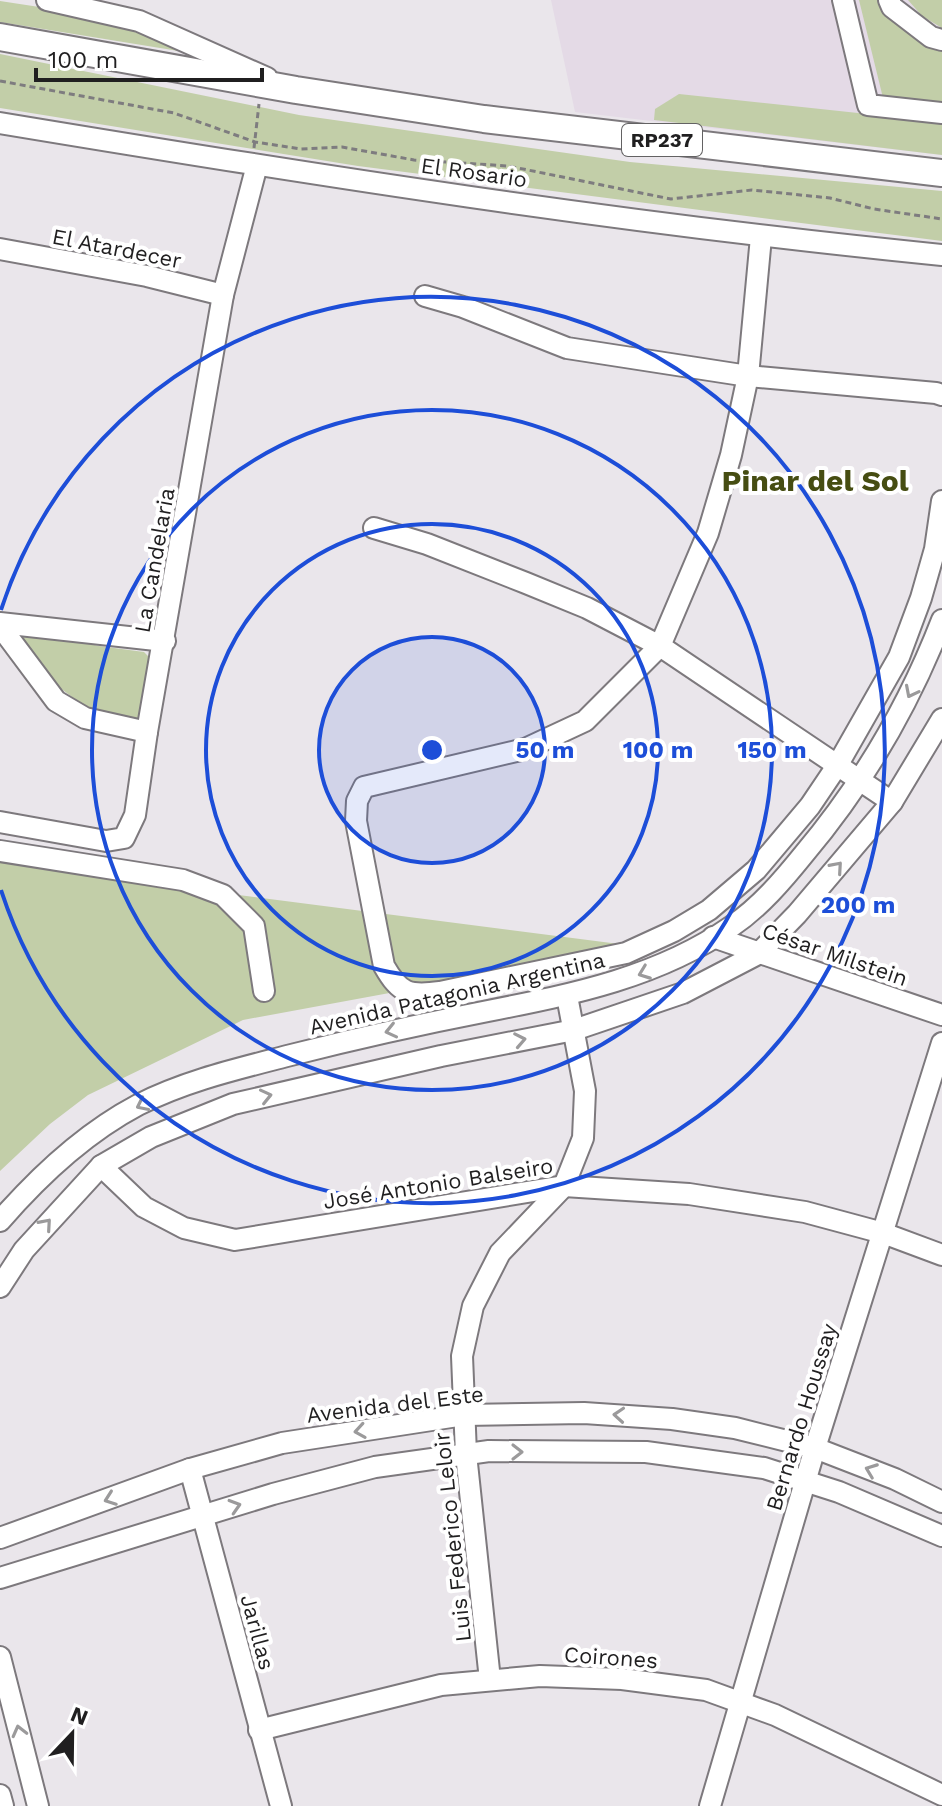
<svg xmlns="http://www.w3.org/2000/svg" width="942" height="1806" font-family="'Work Sans',sans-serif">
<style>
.built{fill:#e4dae6}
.green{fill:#c2cea8}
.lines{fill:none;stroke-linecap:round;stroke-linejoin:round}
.minor-casing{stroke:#7d797d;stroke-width:24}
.major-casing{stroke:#7d797d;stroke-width:30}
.path{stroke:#7e7c7f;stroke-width:3;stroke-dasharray:6 4;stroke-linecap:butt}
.minor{stroke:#fff;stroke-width:20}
.major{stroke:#fff;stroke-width:26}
.oneway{stroke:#9b9a9b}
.ring{fill:none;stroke:#1d4ed8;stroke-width:4}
.labels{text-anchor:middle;stroke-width:8;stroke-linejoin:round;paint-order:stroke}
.shield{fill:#fff;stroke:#636263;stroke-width:2}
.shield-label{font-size:20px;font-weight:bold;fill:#201f20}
.street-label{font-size:22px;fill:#201f20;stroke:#fff}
.district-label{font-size:30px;font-weight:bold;fill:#464d12;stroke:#fff}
.centre{fill:#1d4ed8;stroke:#fff;stroke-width:4}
.ring-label{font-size:24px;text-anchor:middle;font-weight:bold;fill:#1d4ed8;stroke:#fff;stroke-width:8;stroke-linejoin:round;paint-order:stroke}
</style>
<rect width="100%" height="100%" fill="#eae6eb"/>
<!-- built -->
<path class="built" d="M 551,0 L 942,0 L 942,155 L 575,112 Z"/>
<!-- green -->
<g class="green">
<path d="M 859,0 L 879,0 L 882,8 L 942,48 L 942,104 L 883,98 Z"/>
<path d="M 908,0 L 942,0 L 942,28 L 922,16 Z"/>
<path d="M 0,1 L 72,12 L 146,31 L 197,54 L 0,22 Z"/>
<path d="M 0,54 L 299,115 L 630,162 L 942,191 L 942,241 L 358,166 L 0,108 Z"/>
<path d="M 679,94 L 942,122 L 942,155 L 654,120 L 655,109 Z"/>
<path d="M 36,632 L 99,646 L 144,652 L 153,661 L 140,720 C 125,717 110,714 96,710 C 70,701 26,662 23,635 Z"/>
<path d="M 0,858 L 177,887 L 619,944 L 617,951 L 243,1020 L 88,1095 L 50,1124 L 0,1171 Z"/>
</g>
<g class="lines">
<!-- minor casing -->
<g class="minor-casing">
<g id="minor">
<path d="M 47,0 L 139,21 L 267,78"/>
<path d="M 843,0 L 868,105 L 942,113"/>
<path d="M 889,0 L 892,7 L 931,37 L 942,40"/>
<path d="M 0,123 C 313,175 626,224 942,255"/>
<path d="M 761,237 L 748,376 L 731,455 L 708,533 L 660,646 L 585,721 L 525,749 L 364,787 L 357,801 L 356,821 L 384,966 C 400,994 409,996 440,992 L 626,953 L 674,931 L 709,910 L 756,870 L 810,806 L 837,766 L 899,657 L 921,598 L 935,549 L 942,501"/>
<path d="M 0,249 L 147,276 L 223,295"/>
<path d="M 425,296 L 463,307 L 567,348 L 748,376 L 936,393 L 942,395"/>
<path d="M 374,528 L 427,544 L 526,583 L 587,608 L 660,646 L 892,802"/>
<path d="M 0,623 L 165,641"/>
<path d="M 0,626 L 56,701 L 85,718 L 147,732"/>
<path d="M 0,822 L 106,841 L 124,838 L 135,815 L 147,732 L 223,295 L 257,165"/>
<path d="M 0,851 L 183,880 L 223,895 L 254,926 L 264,991"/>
<path d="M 713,937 L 942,1015"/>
<path d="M 101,1166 L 144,1207 L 184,1228 L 235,1240 L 564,1186 L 689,1194 L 805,1212 L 883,1233 L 942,1255"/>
<path d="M 0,1221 C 39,1176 85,1133 138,1105 C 185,1081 237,1069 287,1056 C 354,1039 421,1024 488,1011 C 574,994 659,977 732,926 C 760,907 783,880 804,854 C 863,784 909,705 942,620"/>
<path d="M 0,1287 L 24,1250 L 101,1166 L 151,1137 L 233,1104 L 441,1056 L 574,1030 L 683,993 L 758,954 L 797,914 L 892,802 L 942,719"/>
<path d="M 190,1469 L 281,1806"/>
<path d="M 0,1538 L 190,1469 L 282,1443 L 464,1415 L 584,1413 L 672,1419 L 735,1428 L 815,1448 L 895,1479 L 942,1502"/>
<path d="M 0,1578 L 273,1494 L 375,1467 L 489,1451 L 646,1452 L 764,1468 L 839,1492 L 942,1536"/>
<path d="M 0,1657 L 38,1806"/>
<path d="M 490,1680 L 466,1454 L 462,1356 L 473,1306 L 500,1253 L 564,1186 L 583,1138 L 585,1091 L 567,996"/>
<path d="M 259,1730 L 441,1685 L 540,1676 L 622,1679 L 706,1690 L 775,1715 L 942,1795"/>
<path d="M 0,1795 L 3,1806"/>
<path d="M 710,1806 L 815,1448 L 942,1043"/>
</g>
</g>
<!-- major casing -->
<g class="major-casing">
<path id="major" d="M 0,37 L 296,90 L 484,119 L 942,173"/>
</g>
<!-- path -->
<g class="path">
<path d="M 0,81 L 174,113 L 255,142 L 301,149 L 342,147 L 414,160 L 508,166 L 671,199 L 752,190 L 830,198 L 874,209 L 942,219"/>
<path d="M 254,148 L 259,104"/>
</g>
<!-- minor -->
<use href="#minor" class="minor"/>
<!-- major -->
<use href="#major" class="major"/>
</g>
<!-- one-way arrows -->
<defs><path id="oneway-chevron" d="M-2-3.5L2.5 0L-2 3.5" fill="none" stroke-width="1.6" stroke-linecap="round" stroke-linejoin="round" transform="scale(2)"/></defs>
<g class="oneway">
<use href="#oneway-chevron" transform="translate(911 692) rotate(117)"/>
<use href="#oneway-chevron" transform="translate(837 867) rotate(-49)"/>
<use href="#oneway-chevron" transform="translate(644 973) rotate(159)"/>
<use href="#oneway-chevron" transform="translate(391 1031) rotate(167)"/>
<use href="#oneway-chevron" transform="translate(520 1040) rotate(-11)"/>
<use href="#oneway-chevron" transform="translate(266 1096) rotate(-13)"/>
<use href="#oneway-chevron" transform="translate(142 1105) rotate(154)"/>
<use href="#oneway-chevron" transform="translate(46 1224) rotate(-49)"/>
<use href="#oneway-chevron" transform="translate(619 1415) rotate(-176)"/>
<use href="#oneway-chevron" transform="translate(360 1431) rotate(171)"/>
<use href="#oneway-chevron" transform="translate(517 1452)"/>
<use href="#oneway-chevron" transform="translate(871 1470) rotate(-159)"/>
<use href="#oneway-chevron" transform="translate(110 1499) rotate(160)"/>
<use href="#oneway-chevron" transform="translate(235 1506) rotate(-17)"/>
<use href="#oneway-chevron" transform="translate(19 1731) rotate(-104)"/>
</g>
<!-- distance rings -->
<circle cx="432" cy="750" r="113" fill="#1d4ed8" fill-opacity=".12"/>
<g class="ring">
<circle cx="432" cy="750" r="113"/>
<circle cx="432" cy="750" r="226"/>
<circle cx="432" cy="750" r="340"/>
<path d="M1 610A453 453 0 1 1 1 890"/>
</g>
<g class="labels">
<!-- shield labels -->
<rect class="shield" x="622" y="124" width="80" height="32" rx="6"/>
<g class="shield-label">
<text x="662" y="147">RP237</text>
</g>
<!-- street labels -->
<g class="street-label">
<text transform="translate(474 172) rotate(8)" y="8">El Rosario</text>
<text transform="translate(117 248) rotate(11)" y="8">El Atardecer</text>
<text transform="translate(154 560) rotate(-80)" y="8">La Candelaria</text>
<text transform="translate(835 954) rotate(19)" y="8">César Milstein</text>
<text transform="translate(457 993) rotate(-13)" y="8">Avenida Patagonia Argentina</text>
<text transform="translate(438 1183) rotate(-9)" y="8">José Antonio Balseiro</text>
<text transform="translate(395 1404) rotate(-7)" y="8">Avenida del Este</text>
<text transform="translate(801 1417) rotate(-73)" y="8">Bernardo Houssay</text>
<text transform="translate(452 1537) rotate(-96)" y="8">Luis Federico Leloir</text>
<text transform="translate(258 1632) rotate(75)" y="8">Jarillas</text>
<text transform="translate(611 1657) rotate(4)" y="8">Coirones</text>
</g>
<!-- district labels -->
<g class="district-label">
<text x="815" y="491">Pinar del Sol</text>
</g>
</g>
<circle cx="432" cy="750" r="12" class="centre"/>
<g class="ring-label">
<text x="545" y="758">50 m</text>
<text x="658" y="758">100 m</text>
<text x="772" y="758">150 m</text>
<text x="858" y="913">200 m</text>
</g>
<!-- north arrow -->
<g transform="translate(72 1734) rotate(22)" stroke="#ffffff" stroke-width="6" paint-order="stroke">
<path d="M0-6L14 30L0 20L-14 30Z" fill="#201f20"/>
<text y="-12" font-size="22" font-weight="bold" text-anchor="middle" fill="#201f20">N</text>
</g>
<!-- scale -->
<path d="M36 68v12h226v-12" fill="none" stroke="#201f20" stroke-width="4"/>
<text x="48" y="68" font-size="24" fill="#201f20" stroke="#ffffff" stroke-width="6" paint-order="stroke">100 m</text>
</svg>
